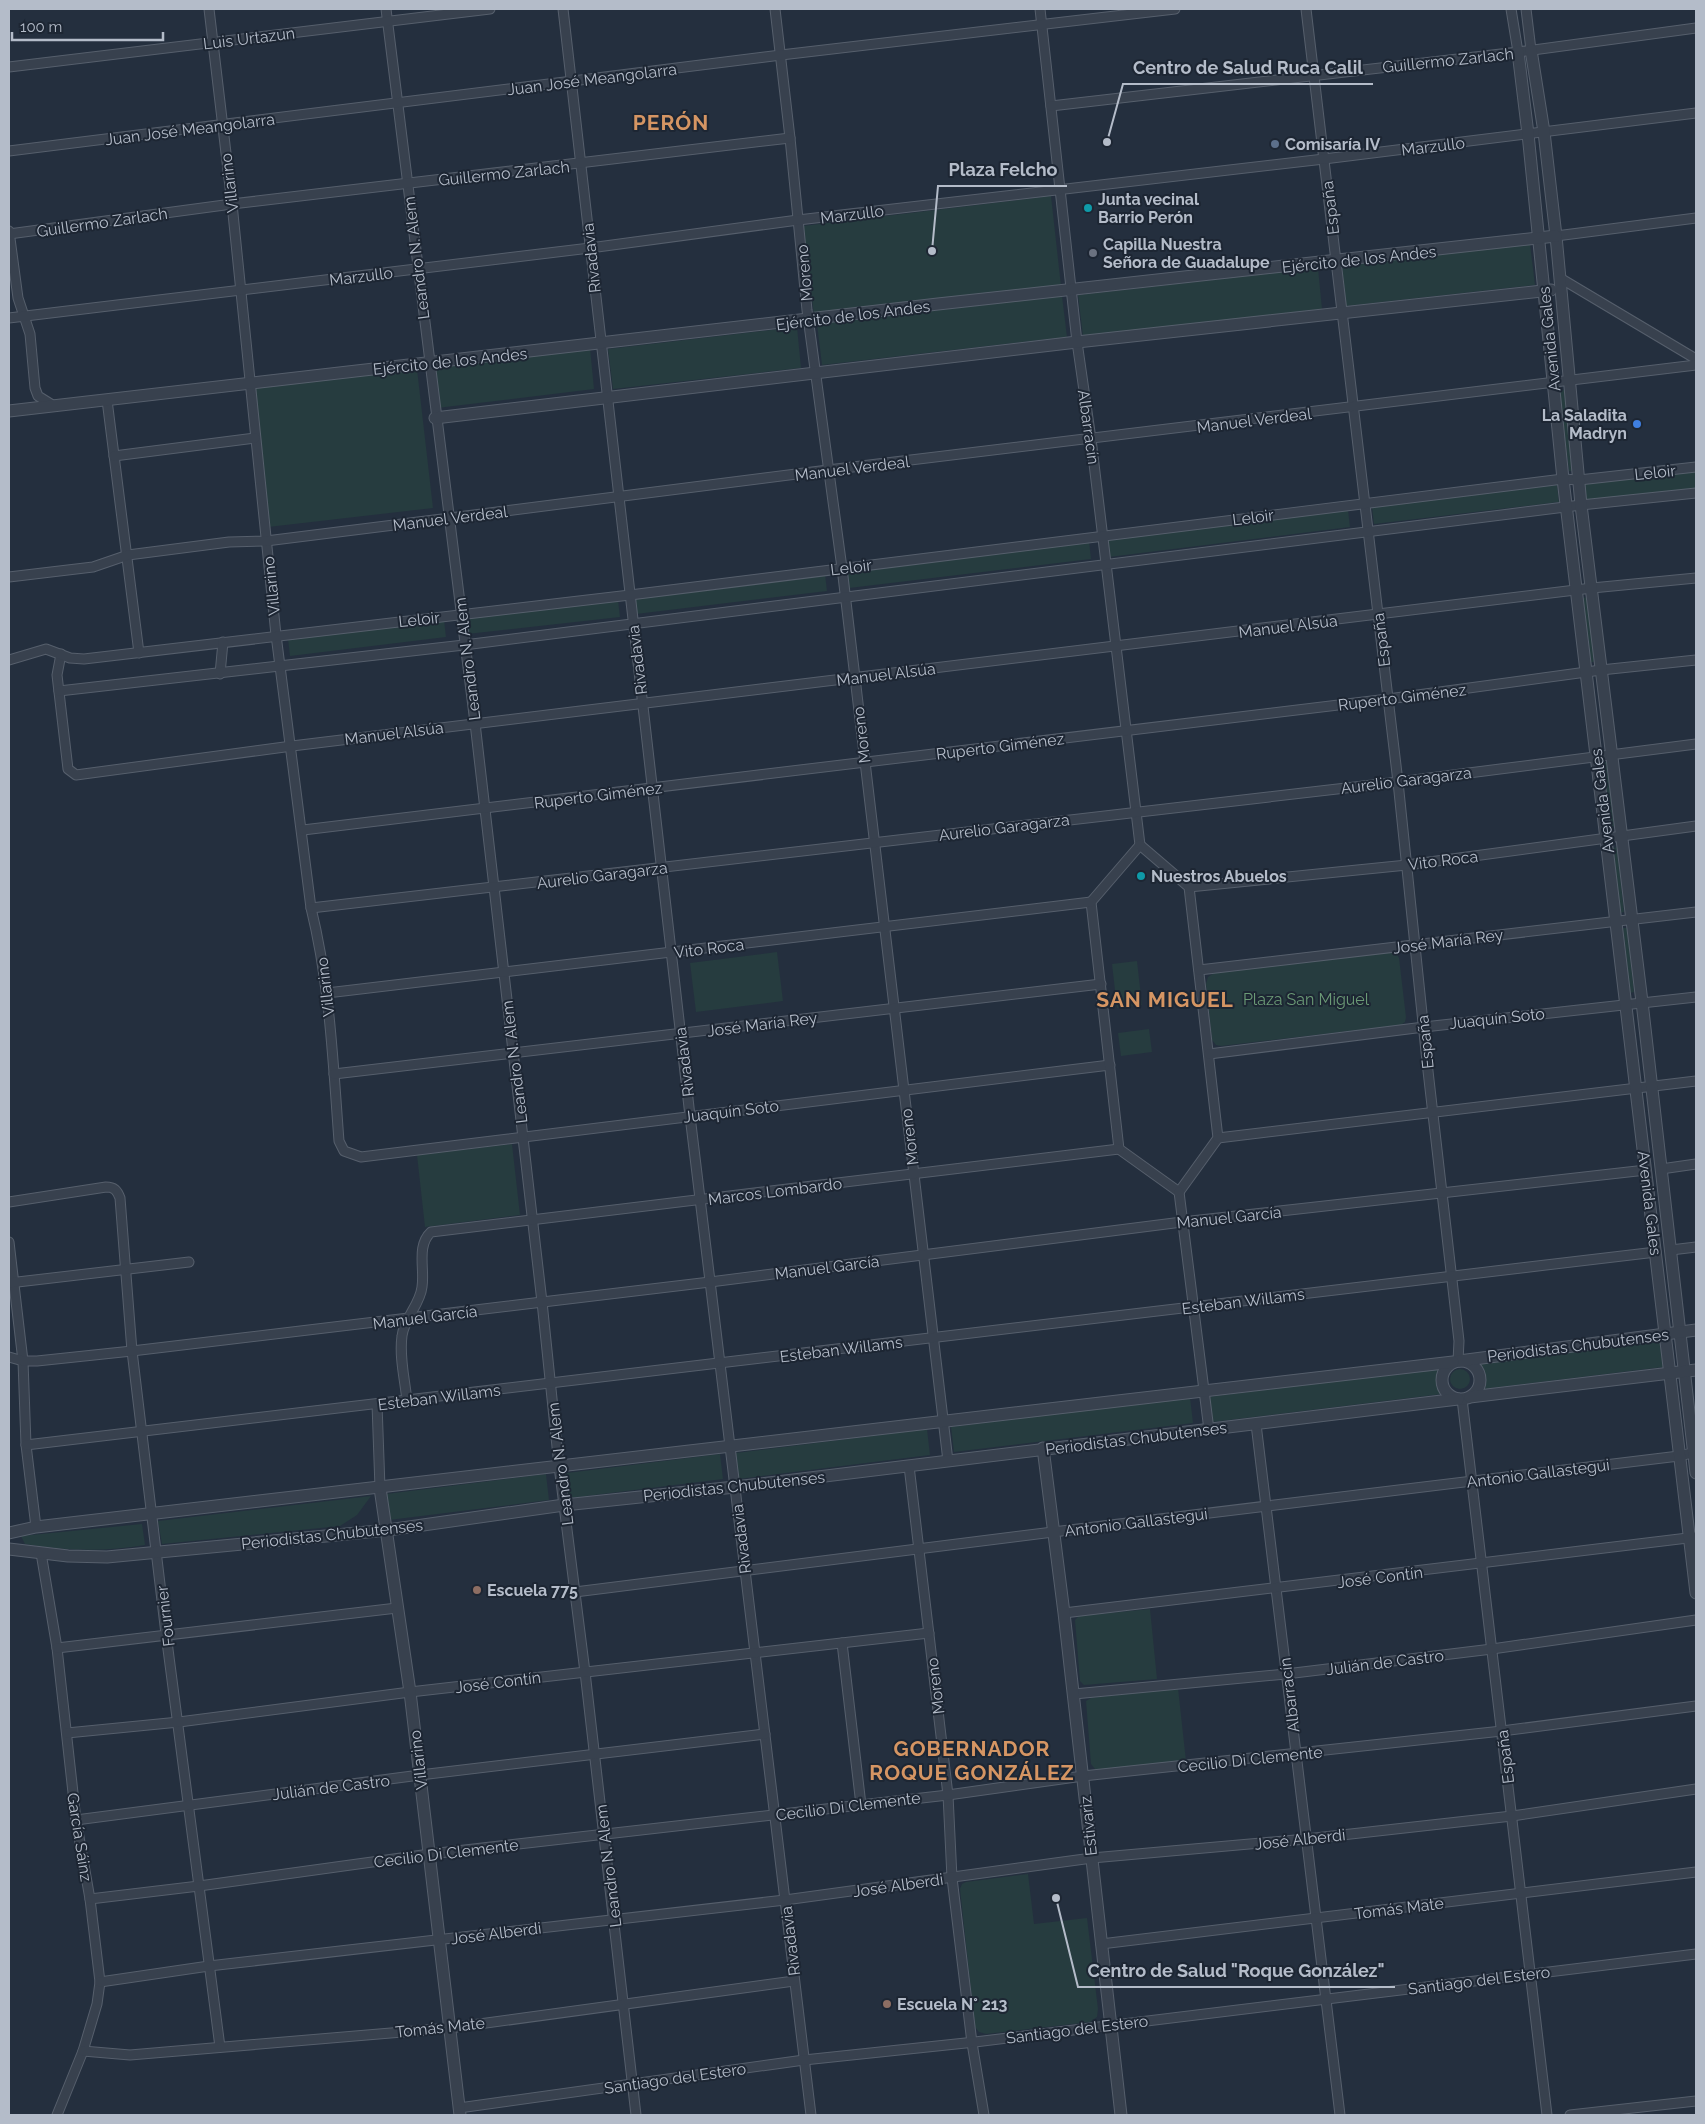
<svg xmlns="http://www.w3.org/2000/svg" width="1705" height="2124" font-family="Raleway,sans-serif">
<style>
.green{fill:#263c3f}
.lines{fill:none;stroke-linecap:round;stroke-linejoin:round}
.minor-casing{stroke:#565f6c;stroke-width:11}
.tertiary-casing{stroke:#565f6c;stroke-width:13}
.minor{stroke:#38414e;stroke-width:9}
.tertiary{stroke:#38414e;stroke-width:11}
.service-dot{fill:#5c6f8a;stroke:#1d2633;stroke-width:2}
.culture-dot{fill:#0f9aa8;stroke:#1d2633;stroke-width:2}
.worship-dot{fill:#6b7280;stroke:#1d2633;stroke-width:2}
.shop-dot{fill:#3f7fe0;stroke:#1d2633;stroke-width:2}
.education-dot{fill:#8d6e63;stroke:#1d2633;stroke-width:2}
.labels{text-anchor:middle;stroke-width:4;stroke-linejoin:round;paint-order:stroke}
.street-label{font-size:16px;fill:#b4bcc9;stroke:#1d2633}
.poi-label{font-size:16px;font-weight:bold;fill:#b4bcc9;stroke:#1d2633;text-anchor:start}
.park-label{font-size:16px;fill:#6b9a76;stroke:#1d2633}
.district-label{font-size:21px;font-weight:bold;letter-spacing:1px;fill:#d59563;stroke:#1d2633}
.leader{fill:none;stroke:#b4bcc9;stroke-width:2}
.callout-dot{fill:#b4bcc9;stroke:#1d2633;stroke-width:2}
.callout-label{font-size:18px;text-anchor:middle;font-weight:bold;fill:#b4bcc9;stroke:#1d2633;stroke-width:4;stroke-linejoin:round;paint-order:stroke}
</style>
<rect width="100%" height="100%" fill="#242f3e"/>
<!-- green -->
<g class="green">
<path d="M 1051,196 L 1061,286 L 814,315 L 803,226 Z"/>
<path d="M 1530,244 L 1535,285 L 1346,306 L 1342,266 Z"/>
<path d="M 1318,268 L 1322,309 L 1083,336 L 1078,295 Z"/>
<path d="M 1062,296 L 1067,337 L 822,365 L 817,324 Z"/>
<path d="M 797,327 L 801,368 L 613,389 L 608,349 Z"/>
<path d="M 590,348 L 594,389 L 437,408 L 432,367 Z"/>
<path d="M 417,369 L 433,508 L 268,527 L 253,388 Z"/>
<path d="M 1564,390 L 1573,471 L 1569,471 L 1559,391 Z"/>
<path d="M 1696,470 L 1696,488 L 1586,501 L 1584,484 Z"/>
<path d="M 1557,485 L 1559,502 L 1374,524 L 1372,507 Z"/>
<path d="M 1348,510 L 1350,527 L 1109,557 L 1107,540 Z"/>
<path d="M 1089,541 L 1091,559 L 849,588 L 847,571 Z"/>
<path d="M 825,574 L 827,591 L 636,614 L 634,597 Z"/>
<path d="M 1587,597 L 1595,662 L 1591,662 L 1583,598 Z"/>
<path d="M 618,600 L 620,617 L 467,634 L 465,617 Z"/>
<path d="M 444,620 L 446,637 L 290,656 L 288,639 Z"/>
<path d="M 1603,762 L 1607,762 L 1615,826 L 1611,827 Z"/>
<path d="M 1617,847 L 1624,912 L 1620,913 L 1613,848 Z"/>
<path d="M 1623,928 L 1627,928 L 1634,992 L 1630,993 Z"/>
<path d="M 777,952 L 783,1001 L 696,1012 L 690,963 Z"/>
<path d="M 1391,952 L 1396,953 L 1399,958 L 1406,1017 L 1405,1022 L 1401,1025 L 1221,1046 L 1216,1045 L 1212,1040 L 1206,984 L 1208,977 L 1214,973 Z"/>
<path d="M 1137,961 L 1142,1005 L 1117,1008 L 1112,964 Z"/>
<path d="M 1149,1029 L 1152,1052 L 1121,1056 L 1118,1033 Z"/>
<path d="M 512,1144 L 520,1215 L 425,1227 L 417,1155 Z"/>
<path d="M 1660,1342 L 1663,1367 L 1483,1389 L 1485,1376 L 1479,1363 Z"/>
<path d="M 1439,1368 L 1437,1382 L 1442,1394 L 1212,1422 L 1208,1397 Z"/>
<circle cx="1460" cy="1379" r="10"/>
<path d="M 1190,1397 L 1193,1423 L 954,1452 L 951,1427 Z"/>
<path d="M 927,1429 L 930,1455 L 739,1479 L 736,1453 Z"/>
<path d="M 720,1454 L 723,1479 L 562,1499 L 559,1474 Z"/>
<path d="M 546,1474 L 549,1500 L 389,1520 L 386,1494 Z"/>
<path d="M 371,1496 L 357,1515 L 340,1526 L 162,1544 L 158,1521 Z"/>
<path d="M 142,1524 L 145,1545 C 106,1552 65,1551 25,1544 L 21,1536 Z"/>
<path d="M 1150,1609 L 1157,1679 L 1084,1685 L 1080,1681 L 1075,1620 L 1079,1616 Z"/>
<path d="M 1178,1688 L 1186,1761 L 1101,1770 L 1095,1769 L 1091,1764 L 1086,1701 L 1091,1698 Z"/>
<path d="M 1028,1874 L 1034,1924 L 1087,1918 L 1098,2009 L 1097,2017 L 1090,2022 L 986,2034 L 979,2032 L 975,2027 L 960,1889 L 962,1884 L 966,1882 Z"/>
</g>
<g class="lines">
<!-- minor casing -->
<g class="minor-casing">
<g id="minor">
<path d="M 209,9 L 232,204 L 276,635 L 311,908 C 330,985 333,1063 339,1141 L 344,1151 L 361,1157 L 1110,1065"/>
<path d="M 386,9 L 475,723 L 542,1302 L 559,1466 L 585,1672 L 636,2115"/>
<path d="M 563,9 L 690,1116 L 811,2115"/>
<path d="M 775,9 L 790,138 L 807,310 L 842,568 L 948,1461"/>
<path d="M 1040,9 L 1077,342 L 1091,439 L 1140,845"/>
<path d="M 1306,9 L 1398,782 L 1428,1071 L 1459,1341 L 1458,1361"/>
<path d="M 1511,9 L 1518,52"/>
<path d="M 1526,9 L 1531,50"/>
<path d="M 9,67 L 490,9"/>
<path d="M 1051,106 L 1518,52 L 1696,28"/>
<path d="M 9,151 L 781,55 L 1175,9"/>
<path d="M 9,231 L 18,298 L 30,334 L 35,388 L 38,396 L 54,406"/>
<path d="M 9,234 L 232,204 L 790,138"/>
<path d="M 1556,236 L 1696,218"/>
<path d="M 1560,278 L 1696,359"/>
<path d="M 9,318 L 590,248 L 798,220 L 1324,159 L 1696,113"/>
<path d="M 107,400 L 139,653"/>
<path d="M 114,456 L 255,438"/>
<path d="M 9,577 L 93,567 L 128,555 L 229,542 L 266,541 L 450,518 L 828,470 L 1696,365"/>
<path d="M 61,654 L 57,675 L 68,769 L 76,775 L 292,746 L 1592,588 L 1696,578"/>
<path d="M 9,660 L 46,649 L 70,658 L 84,659 L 630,595 L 1563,479 L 1579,480 L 1696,467"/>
<path d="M 220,674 L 223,642"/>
<path d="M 59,691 L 464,645 L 1581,505 L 1696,493"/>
<path d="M 303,830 L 1388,699 L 1601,670 L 1696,660"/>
<path d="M 1140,845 L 1091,902 L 1119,1149 L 1179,1192"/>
<path d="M 1140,845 L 1189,887 L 1218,1138 L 1179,1192"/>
<path d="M 1189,887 L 1407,865 L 1696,826"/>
<path d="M 311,908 L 1398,782 L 1696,744"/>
<path d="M 1199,970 L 1696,912"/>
<path d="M 327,993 L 1091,902"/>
<path d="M 1209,1054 L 1424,1027 L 1696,997"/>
<path d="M 334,1074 L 1101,984"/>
<path d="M 1218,1138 L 1696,1081"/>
<path d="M 1661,1169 L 1696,1164"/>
<path d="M 1179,1192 L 1209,1430"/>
<path d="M 9,1202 L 106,1187 C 114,1187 117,1190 120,1198 L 132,1351 L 166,1634 L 220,2047"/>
<path d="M 9,1242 L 23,1361 L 26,1445 L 36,1527"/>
<path d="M 1671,1250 L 1696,1247"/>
<path d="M 9,1283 L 189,1262"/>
<path d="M 9,1357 L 23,1361 L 37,1361 L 132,1351 L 710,1282 L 1182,1222 L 1646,1170"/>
<path d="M 1462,1399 L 1547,2115"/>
<path d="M 407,1401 C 405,1380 399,1357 402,1336 C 404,1318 420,1305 422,1287 C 425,1269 416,1246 431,1232 L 1119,1149"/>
<path d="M 377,1404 L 380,1488"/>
<path d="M 1256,1424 L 1340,2115"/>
<path d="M 26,1445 L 1656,1252"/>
<path d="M 909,1466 L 948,1795 L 952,1878 L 972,2043 L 984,2115"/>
<path d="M 41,1553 L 57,1648 L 76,1820 L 90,1899 L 100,1982 L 97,2004 L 83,2051 L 57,2115"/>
<path d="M 575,1592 L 1053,1532 L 1679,1456 L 1696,1452"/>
<path d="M 1064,1613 L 1696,1537"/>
<path d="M 842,1643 L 861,1805"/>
<path d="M 57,1648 L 397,1608"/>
<path d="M 1074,1694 L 1286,1674 L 1492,1649 L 1696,1620"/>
<path d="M 67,1733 L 179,1722 L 410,1692 L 929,1633"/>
<path d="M 76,1820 L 420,1775 L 765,1734"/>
<path d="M 90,1899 L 199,1886 L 430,1854 L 948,1795 L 1083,1776 L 1502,1731 L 1696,1706"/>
<path d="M 1101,1944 L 1696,1872"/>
<path d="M 100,1982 L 209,1966 L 785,1900 L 1092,1858 L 1306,1839 L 1512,1816 L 1696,1789"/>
<path d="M 83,2051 L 130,2055 L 450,2028 L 794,1981"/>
<path d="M 459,2108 L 804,2060 L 975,2042 L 1696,1954"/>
<path d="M 1570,2115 L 1696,2101"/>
</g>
</g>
<!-- tertiary casing -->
<g class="tertiary-casing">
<g id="tertiary">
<path d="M 1531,50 L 1544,132 L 1556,236 L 1581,505 L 1642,1002 L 1696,1473"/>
<path d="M 1518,52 L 1528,134 L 1563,479 L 1696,1593"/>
<path d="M 9,411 L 938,304 L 1556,236"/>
<path d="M 435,418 L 1077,342 L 1551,290"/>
<circle cx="1461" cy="1380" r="19"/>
<path d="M 1459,1361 L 1696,1330"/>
<path d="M 1470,1397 L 1696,1370"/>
<path d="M 1043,1448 L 1064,1613 L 1121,2115"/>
<path d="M 380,1488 L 410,1692 L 460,2115"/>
<path d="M 9,1533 L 36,1527 L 1453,1362"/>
<path d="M 9,1549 L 68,1556 L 107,1557 L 388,1530 L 564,1505 L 735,1487 L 1458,1399"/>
</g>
</g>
<!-- minor -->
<use href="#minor" class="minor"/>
<!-- tertiary -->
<use href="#tertiary" class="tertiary"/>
</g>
<!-- markers -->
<circle class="service-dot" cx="1275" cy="144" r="5"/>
<g class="culture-dot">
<circle cx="1088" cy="208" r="5"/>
<circle cx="1141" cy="876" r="5"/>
</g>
<circle class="worship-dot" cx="1093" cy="253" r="5"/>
<circle class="shop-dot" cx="1637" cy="424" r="5"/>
<g class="education-dot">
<circle cx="477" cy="1590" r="5"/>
<circle cx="887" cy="2004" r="5"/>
</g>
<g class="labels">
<!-- street labels -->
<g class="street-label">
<text transform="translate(249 38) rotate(-7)" y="6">Luis Urtazun</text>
<text transform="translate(1448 60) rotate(-6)" y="6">Guillermo Zarlach</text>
<text transform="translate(592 79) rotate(-7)" y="6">Juan José Meangolarra</text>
<text transform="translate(190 129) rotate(-7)" y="6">Juan José Meangolarra</text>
<text transform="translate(1433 146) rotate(-7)" y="6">Marzullo</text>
<text transform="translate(504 173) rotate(-6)" y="6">Guillermo Zarlach</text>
<text transform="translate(229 183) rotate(-97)" y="6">Villarino</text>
<text transform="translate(1330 208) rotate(-97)" y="6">España</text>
<text transform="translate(852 214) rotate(-7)" y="6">Marzullo</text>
<text transform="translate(102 222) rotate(-8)" y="6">Guillermo Zarlach</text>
<text transform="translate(416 258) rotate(-97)" y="6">Leandro N. Alem</text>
<text transform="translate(591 258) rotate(-96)" y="6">Rivadavia</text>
<text transform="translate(1359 259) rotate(-6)" y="6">Ejército de los Andes</text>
<text transform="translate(804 273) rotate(-95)" y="6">Moreno</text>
<text transform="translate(361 276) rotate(-7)" y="6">Marzullo</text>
<text transform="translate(853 315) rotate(-7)" y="6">Ejército de los Andes</text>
<text transform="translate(1549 339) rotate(-96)" y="6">Avenida Gales</text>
<text transform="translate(450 361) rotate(-6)" y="6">Ejército de los Andes</text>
<text transform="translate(1254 420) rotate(-7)" y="6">Manuel Verdeal</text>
<text transform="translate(1089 427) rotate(82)" y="6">Albarracín</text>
<text transform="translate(852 468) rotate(-7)" y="6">Manuel Verdeal</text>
<text transform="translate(1655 472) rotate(-6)" y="6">Leloir</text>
<text transform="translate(1253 517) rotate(-7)" y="6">Leloir</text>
<text transform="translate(450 518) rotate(-7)" y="6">Manuel Verdeal</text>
<text transform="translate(851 567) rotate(-7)" y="6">Leloir</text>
<text transform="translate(271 586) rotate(-96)" y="6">Villarino</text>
<text transform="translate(419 619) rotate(-6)" y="6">Leloir</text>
<text transform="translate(1288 626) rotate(-7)" y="6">Manuel Alsúa</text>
<text transform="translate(1381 640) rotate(-97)" y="6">España</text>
<text transform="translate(467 659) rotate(-97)" y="6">Leandro N. Alem</text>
<text transform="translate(637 660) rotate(-97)" y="6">Rivadavia</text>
<text transform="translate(886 674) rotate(-7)" y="6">Manuel Alsúa</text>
<text transform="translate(1402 697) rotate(-7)" y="6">Ruperto Giménez</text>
<text transform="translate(394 733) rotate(-7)" y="6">Manuel Alsúa</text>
<text transform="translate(861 735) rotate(-97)" y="6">Moreno</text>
<text transform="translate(1000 746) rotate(-7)" y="6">Ruperto Giménez</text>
<text transform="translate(1406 780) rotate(-7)" y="6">Aurelio Garagarza</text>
<text transform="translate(598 795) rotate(-7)" y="6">Ruperto Giménez</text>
<text transform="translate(1602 801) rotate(-97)" y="6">Avenida Gales</text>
<text transform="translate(1004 827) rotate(-7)" y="6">Aurelio Garagarza</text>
<text transform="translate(1443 860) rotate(-7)" y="6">Vito Roca</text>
<text transform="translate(602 875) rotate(-7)" y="6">Aurelio Garagarza</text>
<text transform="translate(1448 941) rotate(-7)" y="6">José María Rey</text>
<text transform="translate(709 948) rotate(-7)" y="6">Vito Roca</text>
<text transform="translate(325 987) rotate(-97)" y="6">Villarino</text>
<text transform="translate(1497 1018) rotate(-6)" y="6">Juaquín Soto</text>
<text transform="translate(762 1024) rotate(-7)" y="6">José María Rey</text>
<text transform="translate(1425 1042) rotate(-96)" y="6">España</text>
<text transform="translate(514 1062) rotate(-97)" y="6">Leandro N. Alem</text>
<text transform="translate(684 1062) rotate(-97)" y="6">Rivadavia</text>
<text transform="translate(731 1111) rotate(-7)" y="6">Juaquín Soto</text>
<text transform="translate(909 1137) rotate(-97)" y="6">Moreno</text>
<text transform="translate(775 1191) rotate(-7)" y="6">Marcos Lombardo</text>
<text transform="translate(1650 1203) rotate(83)" y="6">Avenida Gales</text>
<text transform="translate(1229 1217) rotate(-6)" y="6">Manuel García</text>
<text transform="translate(827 1267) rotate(-7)" y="6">Manuel García</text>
<text transform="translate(1243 1301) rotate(-7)" y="6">Esteban Willams</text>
<text transform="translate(425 1317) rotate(-7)" y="6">Manuel García</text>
<text transform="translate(1578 1345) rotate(-7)" y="6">Periodistas Chubutenses</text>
<text transform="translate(841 1349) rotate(-7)" y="6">Esteban Willams</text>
<text transform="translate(439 1397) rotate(-7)" y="6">Esteban Willams</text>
<text transform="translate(1136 1438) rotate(-7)" y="6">Periodistas Chubutenses</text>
<text transform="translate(560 1464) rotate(-97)" y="6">Leandro N. Alem</text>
<text transform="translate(1538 1473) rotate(-7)" y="6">Antonio Gallastegui</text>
<text transform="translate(734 1486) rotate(-6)" y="6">Periodistas Chubutenses</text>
<text transform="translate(1136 1522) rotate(-7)" y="6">Antonio Gallastegui</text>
<text transform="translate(332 1534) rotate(-6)" y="6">Periodistas Chubutenses</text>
<text transform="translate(741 1539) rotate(-97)" y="6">Rivadavia</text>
<text transform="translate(1380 1577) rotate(-7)" y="6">José Contín</text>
<text transform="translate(165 1616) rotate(-97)" y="6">Fournier</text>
<text transform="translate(1385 1662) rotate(-7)" y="6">Julián de Castro</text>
<text transform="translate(498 1682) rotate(-7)" y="6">José Contín</text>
<text transform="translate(935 1686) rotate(-97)" y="6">Moreno</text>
<text transform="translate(1289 1695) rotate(-97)" y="6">Albarracín</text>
<text transform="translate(1505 1757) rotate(-97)" y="6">España</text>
<text transform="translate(1250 1759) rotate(-6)" y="6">Cecilio Di Clemente</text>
<text transform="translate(418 1760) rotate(-97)" y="6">Villarino</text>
<text transform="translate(331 1787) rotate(-7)" y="6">Julián de Castro</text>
<text transform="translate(848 1806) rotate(-7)" y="6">Cecilio Di Clemente</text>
<text transform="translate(1088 1826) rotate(-96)" y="6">Estivariz</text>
<text transform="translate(80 1837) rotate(81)" y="6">García Sáinz</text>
<text transform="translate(1300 1839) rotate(-6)" y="6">José Alberdi</text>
<text transform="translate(446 1853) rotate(-7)" y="6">Cecilio Di Clemente</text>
<text transform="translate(608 1866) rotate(-97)" y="6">Leandro N. Alem</text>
<text transform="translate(898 1885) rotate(-8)" y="6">José Alberdi</text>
<text transform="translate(1399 1908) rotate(-7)" y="6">Tomás Mate</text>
<text transform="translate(496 1933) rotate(-7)" y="6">José Alberdi</text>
<text transform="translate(790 1941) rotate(-97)" y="6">Rivadavia</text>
<text transform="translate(1479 1980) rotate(-7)" y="6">Santiago del Estero</text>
<text transform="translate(440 2027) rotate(-6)" y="6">Tomás Mate</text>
<text transform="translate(1077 2029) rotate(-7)" y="6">Santiago del Estero</text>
<text transform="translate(675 2078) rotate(-8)" y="6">Santiago del Estero</text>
</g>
<!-- poi labels -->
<g class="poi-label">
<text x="1285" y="150">Comisaría IV</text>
<text x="1098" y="205">Junta vecinal<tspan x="1098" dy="18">Barrio Perón</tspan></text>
<text x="1103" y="250">Capilla Nuestra<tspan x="1103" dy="18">Señora de Guadalupe</tspan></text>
<text x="1627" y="421" text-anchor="end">La Saladita<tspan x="1627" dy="18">Madryn</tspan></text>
<text x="1151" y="882">Nuestros Abuelos</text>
<text x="487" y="1596">Escuela 775</text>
<text x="897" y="2010">Escuela N° 213</text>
</g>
<!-- park labels -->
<g class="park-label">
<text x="1306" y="1005">Plaza San Miguel</text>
</g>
<!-- district labels -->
<g class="district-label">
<text x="671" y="130">PERÓN</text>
<text x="1165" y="1007">SAN MIGUEL</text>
<text x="972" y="1756">GOBERNADOR<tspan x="972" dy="24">ROQUE GONZÁLEZ</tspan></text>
</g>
</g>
<!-- callouts -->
<path class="leader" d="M1107 142L1123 84H1373M932 251L938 186H1067M1056 1898L1078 1987H1395"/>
<g class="callout-dot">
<circle cx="1107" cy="142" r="5"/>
<circle cx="932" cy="251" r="5"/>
<circle cx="1056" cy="1898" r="5"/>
</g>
<g class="callout-label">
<text x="1248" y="74">Centro de Salud Ruca Calil</text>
<text x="1003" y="176">Plaza Felcho</text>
<text x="1236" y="1977">Centro de Salud "Roque González"</text>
</g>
<!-- border -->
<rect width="1705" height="2124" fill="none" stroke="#b4bcc9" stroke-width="20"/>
<!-- scale -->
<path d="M12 32v8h151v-8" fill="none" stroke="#b4bcc9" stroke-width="2.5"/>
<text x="20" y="32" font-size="15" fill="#b4bcc9" stroke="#1d2633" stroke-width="4" paint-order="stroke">100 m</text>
</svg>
